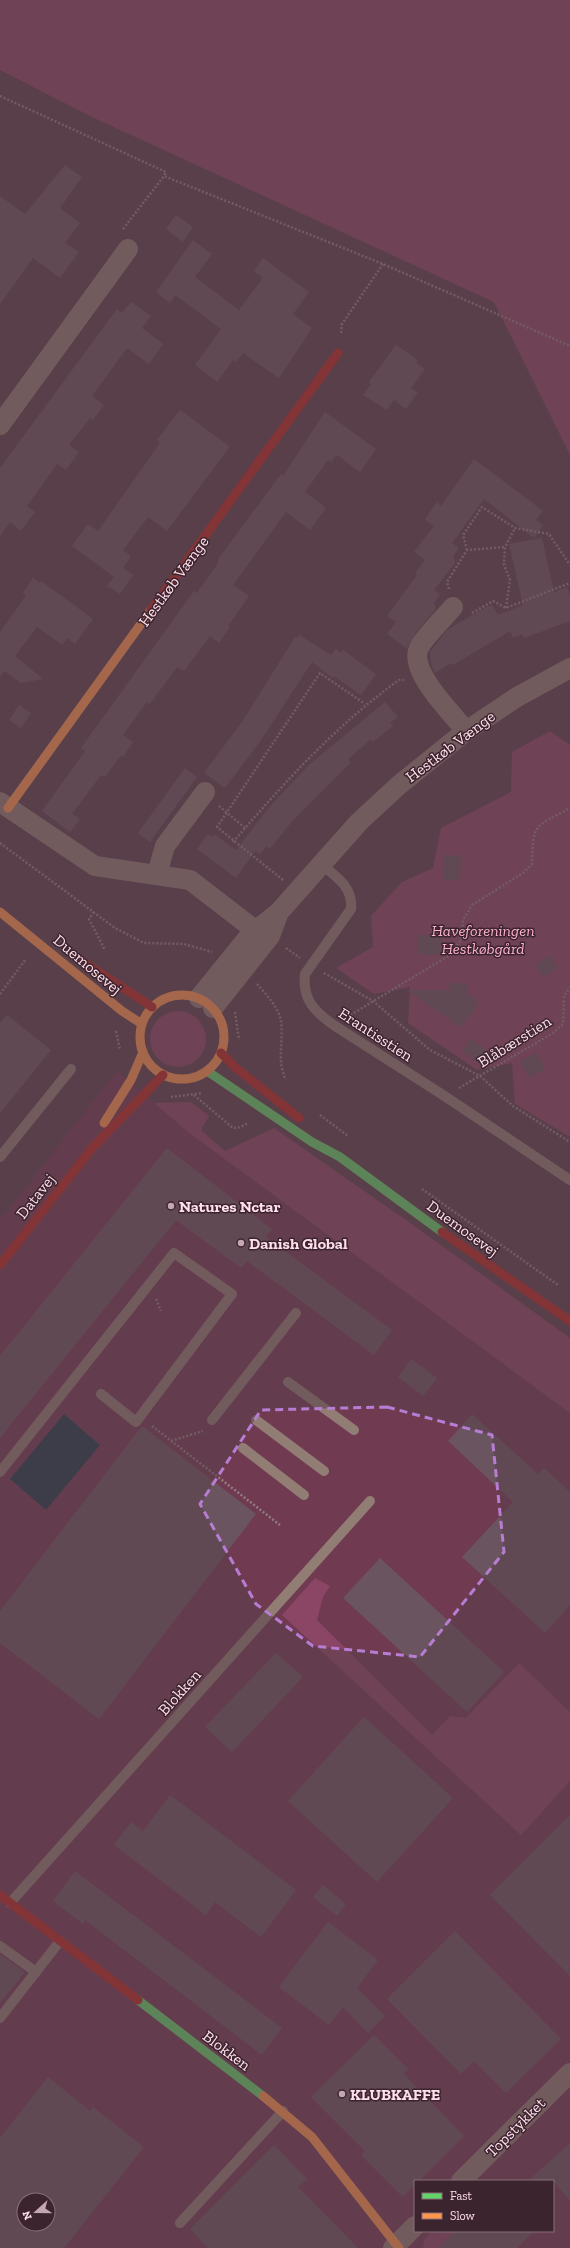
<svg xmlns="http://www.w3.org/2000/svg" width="570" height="2248" font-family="'Zilla Slab',serif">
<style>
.built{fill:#703a51;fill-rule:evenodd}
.green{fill:#8b4565}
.water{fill:#1c3a4b}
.building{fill:#6a5460;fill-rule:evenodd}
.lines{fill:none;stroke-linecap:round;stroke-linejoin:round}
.path{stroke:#917e7c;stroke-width:2.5;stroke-dasharray:2 2;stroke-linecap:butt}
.lane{stroke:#917d74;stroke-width:10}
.street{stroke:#917d74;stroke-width:20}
.fast{stroke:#63d668;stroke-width:9}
.slow{stroke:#ff974d;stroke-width:9}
.jam{stroke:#b3261e;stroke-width:9}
.marked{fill:none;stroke:#b67dd3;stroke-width:3;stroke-dasharray:8 5;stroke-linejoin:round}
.poi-dot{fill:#c5a7b3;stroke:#3c242e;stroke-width:1.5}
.labels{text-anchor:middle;stroke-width:3;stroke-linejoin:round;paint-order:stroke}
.street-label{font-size:16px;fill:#ffdfeb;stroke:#3c242e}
.park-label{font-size:16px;font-style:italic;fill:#fcb1cf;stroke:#3c242e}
.poi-label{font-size:16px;font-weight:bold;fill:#ffdfeb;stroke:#3c242e;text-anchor:start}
</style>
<rect width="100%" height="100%" fill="#5a3f4b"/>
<!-- built -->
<path class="built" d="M 117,1071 L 192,1135 L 570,1413 L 570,2248 L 0,2248 L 0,1220 ZM 415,2181 L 553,2181 L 553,2231 L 415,2231 ZM 24,2200 L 48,2200 L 48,2224 L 24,2224 Z"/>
<!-- green -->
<g class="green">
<path d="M 0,0 L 570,0 L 570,455 L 494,302 L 92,117 L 0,70 Z"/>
<path d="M 550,731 L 570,745 L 570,1137 L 515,1104 L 512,1063 L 477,1070 L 408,1023 L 410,987 L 374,994 L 336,968 L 373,947 L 371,916 L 402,882 L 433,868 L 441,828 L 511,792 L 512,752 Z"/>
<circle cx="178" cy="1039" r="28"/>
<path d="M 191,1102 L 209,1116 L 201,1130 L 225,1151 L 274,1128 L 413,1225 L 570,1338 L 570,1413 L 192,1135 L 154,1103 Z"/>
<path d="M 315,1578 L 330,1586 L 323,1597 L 317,1620 L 432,1735 L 450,1716 L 466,1718 L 519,1663 L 570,1712 L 570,1781 L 521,1835 L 282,1615 Z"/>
<path d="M 433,2231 L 455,2231 L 438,2248 L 423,2248 L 425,2239 Z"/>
</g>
<!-- water -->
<path class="water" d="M 64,1414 L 100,1445 L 46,1510 L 10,1479 Z"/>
<!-- building -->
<g class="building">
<path d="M 65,165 L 82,177 L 60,208 L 80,223 L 65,243 L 79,252 L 60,278 L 33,258 L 0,304 L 0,196 L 25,214 Z"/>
<path d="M 176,215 L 193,227 L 183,242 L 166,229 Z"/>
<path d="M 193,240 L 212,254 L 195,277 L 239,310 L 263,278 L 254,271 L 263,258 L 309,292 L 293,314 L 312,328 L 279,378 L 243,353 L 236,362 L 233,360 L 217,382 L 195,365 L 221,329 L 175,295 L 170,303 L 156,292 Z"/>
<path d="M 131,302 L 151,316 L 142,328 L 163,344 L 149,364 L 127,348 L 92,396 L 104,405 L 93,420 L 90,418 L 69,445 L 79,452 L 66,470 L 57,464 L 27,506 L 35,512 L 21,531 L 10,522 L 0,536 L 0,468 L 117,309 L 122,313 Z"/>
<path d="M 396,345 L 418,360 L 416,363 L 425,369 L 411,388 L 418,392 L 406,409 L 394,400 L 387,410 L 363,395 L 371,384 L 369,382 Z"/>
<path d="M 180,410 L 229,446 L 228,449 L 167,531 L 148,517 L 123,550 L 131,556 L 123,568 L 133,575 L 120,594 L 107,586 L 114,577 L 72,546 L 88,524 L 98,531 L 160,443 L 157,440 Z"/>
<path d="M 325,412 L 376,449 L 360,472 L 337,455 L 331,462 L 328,460 L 305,492 L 326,508 L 310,530 L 286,512 L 233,585 L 249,596 L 228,626 L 230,627 L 219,643 L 210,636 L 184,671 L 177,667 L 150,704 L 147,702 L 123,735 L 133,742 L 123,757 L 121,755 L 105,777 L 101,775 L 72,814 L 80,819 L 70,832 L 42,811 L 85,751 L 81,748 L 194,591 L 197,593 L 217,565 L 219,558 L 281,474 L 283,476 Z"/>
<path d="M 474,459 L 543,511 L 536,520 L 543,525 L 534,538 L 484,499 L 452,543 L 459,548 L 453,556 L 455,563 L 434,590 L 440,595 L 434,603 L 436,609 L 416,632 L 407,649 L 387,634 L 396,622 L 387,616 L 417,575 L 415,573 L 425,560 L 414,552 L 434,526 L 425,519 L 437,502 L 441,506 Z"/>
<path d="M 542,538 L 554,592 L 567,587 L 570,596 L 570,621 L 524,638 L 522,634 L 513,638 L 510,631 L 453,665 L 451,663 L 435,673 L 431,664 L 430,652 L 447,630 L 486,607 L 492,605 L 498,615 L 523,605 L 509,544 Z"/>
<path d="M 33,578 L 40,583 L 41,581 L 93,619 L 75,644 L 67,638 L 62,645 L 37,627 L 15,656 L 43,679 L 21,683 L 4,671 L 0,677 L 0,632 L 26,596 L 23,593 Z"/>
<path d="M 299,635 L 331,655 L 336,649 L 341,653 L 343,650 L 376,674 L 361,695 L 334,676 L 333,678 L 312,662 L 261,740 L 225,788 L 204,773 L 242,722 L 295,637 L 297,638 Z"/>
<path d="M 385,702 L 398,717 L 390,723 L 393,726 L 373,742 L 370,740 L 348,759 L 351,762 L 293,820 L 270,849 L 267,846 L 260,854 L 255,851 L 236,878 L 197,849 L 208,834 L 212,837 L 214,834 L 236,850 L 271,805 L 310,764 Z"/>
<path d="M 19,705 L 31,713 L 21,728 L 9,720 Z"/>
<path d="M 185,768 L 197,777 L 150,842 L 138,833 Z"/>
<path d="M 444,855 L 461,856 L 460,880 L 444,880 Z"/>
<path d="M 417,935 L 441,936 L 441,955 L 417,955 Z"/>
<path d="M 550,955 L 558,968 L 543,977 L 535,965 Z"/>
<path d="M 450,983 L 468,983 L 468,996 L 476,996 L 477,1007 L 461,1028 L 407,990 L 450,990 Z"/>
<path d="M 7,1015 L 51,1050 L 0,1113 L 0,1023 Z"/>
<path d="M 470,1039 L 488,1051 L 479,1063 L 462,1052 Z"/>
<path d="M 536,1052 L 545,1069 L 529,1078 L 520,1061 Z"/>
<path d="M 167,1148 L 272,1229 L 266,1237 L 392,1330 L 374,1355 L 247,1261 L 241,1268 L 176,1220 L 0,1438 L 0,1356 Z"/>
<path d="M 411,1359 L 437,1378 L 423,1396 L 398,1377 Z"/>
<path d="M 472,1414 L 538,1474 L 544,1468 L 570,1492 L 570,1605 L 545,1633 L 462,1557 L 513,1502 L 448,1441 Z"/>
<path d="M 142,1426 L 256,1514 L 99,1719 L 0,1643 L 0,1611 Z"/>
<path d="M 380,1558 L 504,1672 L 467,1712 L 343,1598 Z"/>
<path d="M 276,1653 L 303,1677 L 232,1752 L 205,1727 Z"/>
<path d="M 364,1717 L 453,1798 L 377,1882 L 288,1801 Z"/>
<path d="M 170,1795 L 296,1890 L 261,1937 L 215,1902 L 206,1915 L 114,1845 L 131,1822 L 143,1831 Z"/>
<path d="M 570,1815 L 570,1976 L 490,1895 Z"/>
<path d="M 75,1871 L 282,2028 L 262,2055 L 85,1920 L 83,1924 L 53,1901 Z"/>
<path d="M 323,1885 L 346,1904 L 337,1916 L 313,1897 Z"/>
<path d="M 328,1922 L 378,1960 L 357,1988 L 385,2016 L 368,2033 L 343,2007 L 329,2025 L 279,1987 Z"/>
<path d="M 455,1931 L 561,2039 L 506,2093 L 474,2061 L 461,2074 L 387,1999 Z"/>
<path d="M 0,1954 L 25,1972 L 0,2003 Z"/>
<path d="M 374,2035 L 408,2069 L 404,2074 L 464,2136 L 419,2181 L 415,2181 L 415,2185 L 403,2197 L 361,2155 L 365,2151 L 311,2097 Z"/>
<path d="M 48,2077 L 90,2111 L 93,2107 L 144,2147 L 64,2248 L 0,2248 L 0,2138 ZM 24,2200 L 48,2200 L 48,2224 L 24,2224 Z"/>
<path d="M 570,2143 L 570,2201 L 553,2181 L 528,2181 Z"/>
<path d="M 274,2145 L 307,2179 L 298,2187 L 358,2248 L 208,2248 L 190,2229 Z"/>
<path d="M 455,2231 L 534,2231 L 517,2248 L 438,2248 Z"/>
</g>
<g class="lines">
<!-- path -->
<g class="path">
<path d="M 0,96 L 166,172 L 164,176 L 383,264 L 570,346"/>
<path d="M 123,229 L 164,176"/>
<path d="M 341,333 L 342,324 L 383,264"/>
<path d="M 467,550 L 463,535 L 482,507 L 515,528 L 549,534 L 570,565"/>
<path d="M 449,589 L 447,582 L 467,550 L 505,547"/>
<path d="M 506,608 L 510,580 L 504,565 L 505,547 L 515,528"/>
<path d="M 472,613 L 493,601 L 506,608 L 570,583"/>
<path d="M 219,806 L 245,828"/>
<path d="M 233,842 C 284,783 335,726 399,680 L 404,680"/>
<path d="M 0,843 L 115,928 L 144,943 L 184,944 L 212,952"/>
<path d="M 283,880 L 217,827 L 320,673 L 365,704"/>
<path d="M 94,912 L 89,919 L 105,950"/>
<path d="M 286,948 L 300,958"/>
<path d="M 324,973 L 373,1001 L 430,1050 L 480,1076 L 513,1106 L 570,1142"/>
<path d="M 257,984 C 265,993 279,1008 281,1021 C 284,1042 276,1060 286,1080"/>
<path d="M 0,994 L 26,959"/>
<path d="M 235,1012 L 239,1040"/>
<path d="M 347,1017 L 450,955 L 460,941 L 463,920 L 472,905 L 523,873 L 532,864 C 533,822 534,828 570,808"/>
<path d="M 116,1031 L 120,1050"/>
<path d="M 459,1088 L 553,1033 L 563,1024 L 564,996 L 570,987"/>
<path d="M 194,1095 L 233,1128 L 241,1127 L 248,1123"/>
<path d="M 171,1097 L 202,1093"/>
<path d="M 320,1115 L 348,1136"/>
<path d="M 422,1189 L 558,1285"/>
<path d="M 156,1299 L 161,1311"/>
<path d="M 152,1426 L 280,1525"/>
<path d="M 171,1441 L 203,1431"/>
</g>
<!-- lane -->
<g class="lane">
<path d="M 320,863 C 336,877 353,886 351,909 L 305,974 C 302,1000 315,1012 335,1026 L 443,1095 L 570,1180"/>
<path d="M 0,1157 L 71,1069"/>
<path d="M 288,1382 L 354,1430"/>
<path d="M 212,1420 L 296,1313"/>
<path d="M 256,1420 L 324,1471"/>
<path d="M 243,1448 L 304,1495"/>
<path d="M 0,1472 L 174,1253 L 232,1294 L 136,1422 L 101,1394"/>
<path d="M 10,1903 L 370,1501"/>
<path d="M 0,1946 L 36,1972"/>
<path d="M 0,2018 L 60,1941"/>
<path d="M 180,2223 L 283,2111"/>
</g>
<!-- street -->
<g class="street">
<path d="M 0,425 L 128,249"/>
<path d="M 453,607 C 445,617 423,638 419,648 C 408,671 452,713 466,731"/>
<path d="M 0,802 L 95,866 L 190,880 L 255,930"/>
<path d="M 157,874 L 165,846 L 205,792"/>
<path d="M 199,998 L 250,935 L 279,912 L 359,822 L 399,785 L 466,731 L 517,697 L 570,668"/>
<path d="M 213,1008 L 270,936 L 279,912"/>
<path d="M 461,2181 L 570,2073"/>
<path d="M 393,2248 L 415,2226"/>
</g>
<!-- fast -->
<g class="fast">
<path d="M 207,1071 L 312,1142 L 340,1157 L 442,1232"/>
<path d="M 138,2000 L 263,2096"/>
</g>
<!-- slow -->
<g class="slow">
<path d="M 8,808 L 151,610"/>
<path d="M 0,912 L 122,1011 L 142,1024"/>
<circle cx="182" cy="1037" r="42"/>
<path d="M 104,1123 L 131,1080 L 143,1052"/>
<path d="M 263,2096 L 312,2137 L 399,2248"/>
</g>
<!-- jam -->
<g class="jam">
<path d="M 151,610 L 338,353"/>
<path d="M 73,955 L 152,1007"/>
<path d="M 221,1053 L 236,1068 L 299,1118"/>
<path d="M 442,1232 L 570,1321"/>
<path d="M 0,1265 L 93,1147 L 163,1075"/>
<path d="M 0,1895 L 138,2000"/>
</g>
</g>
<!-- marked area -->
<path d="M0 0H570V2248H0ZM 387,1407 L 492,1435 L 504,1552 L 420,1657 L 313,1646 L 256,1604 L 200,1504 L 261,1410 Z" fill="#5a3f4b" fill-opacity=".55" fill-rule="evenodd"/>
<path class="marked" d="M 387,1407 L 492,1435 L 504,1552 L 420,1657 L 313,1646 L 256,1604 L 200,1504 L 261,1410 Z"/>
<!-- markers -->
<g class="poi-dot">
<circle cx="171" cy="1206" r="4"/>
<circle cx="241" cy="1243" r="4"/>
<circle cx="342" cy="2094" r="4"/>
</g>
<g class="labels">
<!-- street labels -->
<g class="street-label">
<text transform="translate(173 581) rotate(-54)" y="6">Hestkøb Vænge</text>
<text transform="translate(450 746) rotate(-37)" y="6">Hestkøb Vænge</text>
<text transform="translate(88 964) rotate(40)" y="6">Duemosevej</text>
<text transform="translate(376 1034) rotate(33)" y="6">Erantisstien</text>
<text transform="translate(514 1041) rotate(-32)" y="6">Blåbærstien</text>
<text transform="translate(35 1196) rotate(-52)" y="6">Datavej</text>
<text transform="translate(463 1228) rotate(36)" y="6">Duemosevej</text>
<text transform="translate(179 1692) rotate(-48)" y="6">Blokken</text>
<text transform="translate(227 2050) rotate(37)" y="6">Blokken</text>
<text transform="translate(515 2127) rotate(-45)" y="6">Topstykket</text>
</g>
<!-- park labels -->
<g class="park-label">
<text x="483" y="936">Haveforeningen<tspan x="483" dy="18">Hestkøbgård</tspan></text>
</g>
<!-- poi labels -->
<g class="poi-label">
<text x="179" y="1212">Natures Nctar</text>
<text x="249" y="1249">Danish Global</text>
<text x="350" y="2100">KLUBKAFFE</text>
</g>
</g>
<!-- legend -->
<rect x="414" y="2180" width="140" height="52" fill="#3c242e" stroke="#8a6f7a"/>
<rect x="422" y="2193" width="20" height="6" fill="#63d668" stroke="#8a6f7a"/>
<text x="450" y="2200" font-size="12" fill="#ffdfeb">Fast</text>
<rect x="422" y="2213" width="20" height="6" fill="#ff974d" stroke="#8a6f7a"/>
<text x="450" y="2220" font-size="12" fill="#ffdfeb">Slow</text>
<!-- north arrow -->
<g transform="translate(36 2212) rotate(249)"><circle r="19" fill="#3c242e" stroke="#8a6f7a"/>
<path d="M0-3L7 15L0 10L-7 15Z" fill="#c5a7b3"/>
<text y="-6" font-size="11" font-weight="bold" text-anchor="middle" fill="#ffdfeb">N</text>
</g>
</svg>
